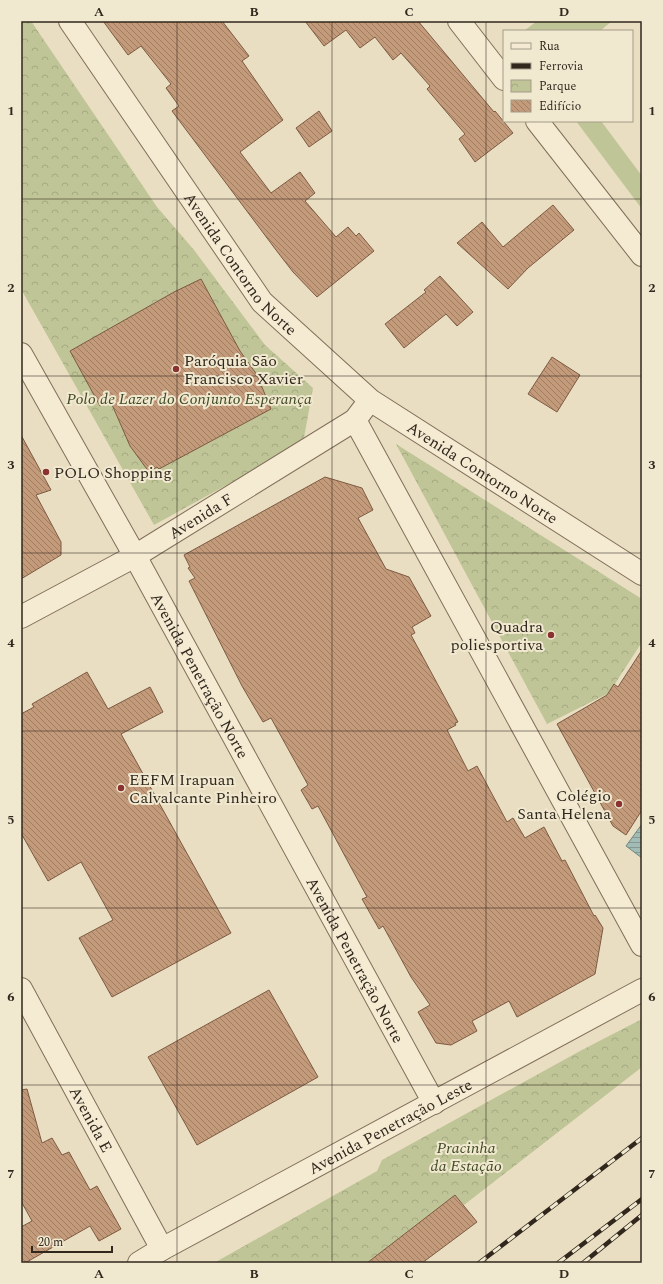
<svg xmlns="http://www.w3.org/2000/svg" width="663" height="1284" font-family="Spectral,serif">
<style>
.green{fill:#bfc596}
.park{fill:url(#park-crowns)}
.water{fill:url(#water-rules);stroke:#6b8882}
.building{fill:url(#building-back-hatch);stroke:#7d5b43}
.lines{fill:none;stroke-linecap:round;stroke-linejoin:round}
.minor-casing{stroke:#806f5a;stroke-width:24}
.minor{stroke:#f5ebd3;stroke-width:22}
.rail-casing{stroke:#31271d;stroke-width:4.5}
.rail{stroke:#f1e8d0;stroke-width:3;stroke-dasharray:9;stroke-linecap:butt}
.grid{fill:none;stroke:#31271d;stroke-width:1;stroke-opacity:0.55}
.poi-dot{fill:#893230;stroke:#f1e8d0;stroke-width:1.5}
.labels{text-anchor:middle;stroke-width:4;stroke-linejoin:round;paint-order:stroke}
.street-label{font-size:16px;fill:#31271d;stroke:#f1e8d0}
.poi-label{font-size:16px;fill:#31271d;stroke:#f1e8d0;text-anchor:start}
.park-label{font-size:16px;font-style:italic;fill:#414c26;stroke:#f1e8d0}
.neatline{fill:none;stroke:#31271d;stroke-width:1.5}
.grid-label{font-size:13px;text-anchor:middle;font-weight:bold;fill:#31271d}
</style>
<defs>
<pattern id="park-crowns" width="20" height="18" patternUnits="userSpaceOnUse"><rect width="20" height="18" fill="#bfc596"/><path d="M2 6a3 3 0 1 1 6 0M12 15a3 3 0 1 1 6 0" fill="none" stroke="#a5a981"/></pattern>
<pattern id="water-rules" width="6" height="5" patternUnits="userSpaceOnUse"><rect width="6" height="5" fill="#a3bbb5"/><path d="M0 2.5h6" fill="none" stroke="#859893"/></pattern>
<pattern id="building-back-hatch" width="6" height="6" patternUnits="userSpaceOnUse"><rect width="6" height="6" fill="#c39a7a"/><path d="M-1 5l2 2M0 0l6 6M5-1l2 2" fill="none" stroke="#9f7e63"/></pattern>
</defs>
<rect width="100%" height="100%" fill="#e9dec1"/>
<!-- green -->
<g class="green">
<path d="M 537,21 L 612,21 L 600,31 L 524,31 Z"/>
<path d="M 576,121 L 601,121 L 642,176 L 642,209 Z"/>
</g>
<!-- park -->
<g class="park">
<path d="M 21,21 L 31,21 L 157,207 L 194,250 L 265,345 L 313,388 L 303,443 L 154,525 L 21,289 Z"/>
<path d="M 396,444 L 642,599 L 642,642 L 609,693 L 547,724 Z"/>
<path d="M 642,1019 L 642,1067 L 464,1205 L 455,1195 L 367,1263 L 334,1263 L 331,1260 L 327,1263 L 214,1263 L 377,1171 L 382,1160 L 580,1051 Z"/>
</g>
<!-- water -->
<path class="water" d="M 642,824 L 642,858 L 626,846 Z"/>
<!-- building -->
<g class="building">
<path d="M 103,21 L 222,21 L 249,56 L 242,61 L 283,120 L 240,152 L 271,193 L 300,172 L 315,193 L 305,201 L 336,237 L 348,227 L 356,236 L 359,233 L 374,251 L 317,297 L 293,272 L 276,250 L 172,111 L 179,106 L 166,88 L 171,84 L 141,46 L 128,55 Z"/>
<path d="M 305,21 L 418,21 L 494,112 L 495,111 L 513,133 L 475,162 L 459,139 L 465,134 L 427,89 L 430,86 L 401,53 L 393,60 L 375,37 L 360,48 L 346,30 L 324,46 Z"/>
<path d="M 319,111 L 332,131 L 309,147 L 296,128 Z"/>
<path d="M 553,205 L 574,230 L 528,268 L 508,289 L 457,243 L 482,222 L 503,247 Z"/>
<path d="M 440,276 L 473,312 L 457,326 L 446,314 L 404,348 L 385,324 L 426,292 L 424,290 Z"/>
<path d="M 201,279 L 240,351 L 257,375 L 271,409 L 159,469 L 157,467 L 149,472 L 130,446 L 110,400 L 100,406 L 70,351 L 174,292 Z"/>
<path d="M 552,357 L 580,375 L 557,412 L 528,394 Z"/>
<path d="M 21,435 L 51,490 L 36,495 L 61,542 L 61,555 L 21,579 Z"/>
<path d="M 325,477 L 362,488 L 373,510 L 358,518 L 386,569 L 409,577 L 431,616 L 412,627 L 415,633 L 411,635 L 458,722 L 455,723 L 456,725 L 447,730 L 468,771 L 477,766 L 507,822 L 513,818 L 525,838 L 544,827 L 562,861 L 565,860 L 594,916 L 595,915 L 603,928 L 595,974 L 517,1017 L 509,1001 L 472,1021 L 477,1031 L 451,1045 L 436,1043 L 418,1012 L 430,1005 L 411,977 L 383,926 L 379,929 L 362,899 L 367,897 L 318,806 L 312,809 L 301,790 L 308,785 L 271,718 L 263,722 L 242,686 L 189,581 L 195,578 L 188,568 L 190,567 L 184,555 Z"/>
<path d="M 642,650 L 642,810 L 626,835 L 613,826 L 557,724 L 607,695 L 614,684 L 618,687 Z"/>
<path d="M 87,672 L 108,709 L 150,687 L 163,712 L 121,734 L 231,933 L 112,997 L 79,938 L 113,920 L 81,862 L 48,881 L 21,833 L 21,714 L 34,707 L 32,704 Z"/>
<path d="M 269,990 L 318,1077 L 197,1145 L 148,1057 Z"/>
<path d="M 27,1089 L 42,1143 L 52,1138 L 62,1155 L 69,1152 L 90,1190 L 97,1186 L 121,1229 L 99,1241 L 90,1226 L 25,1263 L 21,1263 L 21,1227 L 32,1221 L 21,1201 L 21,1090 Z"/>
<path d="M 455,1195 L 477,1222 L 422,1263 L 367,1263 Z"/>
</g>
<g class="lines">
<!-- minor casing -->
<g class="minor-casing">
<g id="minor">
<path id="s1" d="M 70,21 L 262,302 L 370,400 L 642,574"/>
<path d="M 459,21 L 504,79"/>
<path d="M 537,121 L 642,255"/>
<path id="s2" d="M 21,354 L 135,556 L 434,1103"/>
<path d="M 355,420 L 642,945"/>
<path id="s3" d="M 21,617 L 135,556 L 355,420 L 364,408"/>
<path id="s4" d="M 21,989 L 162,1249"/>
<path id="s5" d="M 139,1263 L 162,1249 L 642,990"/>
</g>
</g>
<!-- minor -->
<use href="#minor" class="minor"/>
<!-- rail casing -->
<g class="rail-casing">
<g id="rail">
<path d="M 479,1263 L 642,1138"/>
<path d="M 558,1263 L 642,1199"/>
<path d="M 583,1263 L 642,1215"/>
</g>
</g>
<!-- rail -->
<use href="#rail" class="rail"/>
</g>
<!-- grid -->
<path class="grid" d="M 177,21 L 177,1263M 332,21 L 332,1263M 486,21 L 486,1263M 21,199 L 642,199M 21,376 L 642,376M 21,553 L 642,553M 21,731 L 642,731M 21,908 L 642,908M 21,1085 L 642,1085"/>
<!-- markers -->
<g class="poi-dot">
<circle cx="176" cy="369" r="4"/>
<circle cx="46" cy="472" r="4"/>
<circle cx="551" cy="635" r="4"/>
<circle cx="121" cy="788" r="4"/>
<circle cx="619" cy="804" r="4"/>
</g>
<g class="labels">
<!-- street labels -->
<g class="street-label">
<text dy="6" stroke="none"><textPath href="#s1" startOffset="297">Avenida Contorno Norte</textPath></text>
<text dy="6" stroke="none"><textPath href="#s1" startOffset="620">Avenida Contorno Norte</textPath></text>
<text dy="6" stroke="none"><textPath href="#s3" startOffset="206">Avenida F</textPath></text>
<text dy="6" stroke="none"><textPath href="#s2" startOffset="368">Avenida Penetração Norte</textPath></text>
<text dy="6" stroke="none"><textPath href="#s2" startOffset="692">Avenida Penetração Norte</textPath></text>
<text dy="6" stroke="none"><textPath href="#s4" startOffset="148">Avenida E</textPath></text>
<text dy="6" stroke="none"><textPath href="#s5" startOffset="286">Avenida Penetração Leste</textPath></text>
</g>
<!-- poi labels -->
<g class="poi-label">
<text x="184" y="366">Paróquia São<tspan x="184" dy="18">Francisco Xavier</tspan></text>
<text x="54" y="478">POLO Shopping</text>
<text x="543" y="632" text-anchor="end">Quadra<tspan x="543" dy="18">poliesportiva</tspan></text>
<text x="129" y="785">EEFM Irapuan<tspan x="129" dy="18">Calvalcante Pinheiro</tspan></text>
<text x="611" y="801" text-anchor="end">Colégio<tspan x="611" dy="18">Santa Helena</tspan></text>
</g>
<!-- park labels -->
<g class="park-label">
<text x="189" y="404">Polo de Lazer do Conjunto Esperança</text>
<text x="466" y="1153">Pracinha<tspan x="466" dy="18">da Estação</tspan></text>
</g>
</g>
<!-- border -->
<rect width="663" height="1284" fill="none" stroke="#f1e8d0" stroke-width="44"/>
<!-- legend -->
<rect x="503" y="30" width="130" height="92" fill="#f1e8d0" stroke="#a49b88"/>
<rect x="511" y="43" width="20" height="6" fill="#f5ebd3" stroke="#a49b88"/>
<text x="539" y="50" font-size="12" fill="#31271d">Rua</text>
<rect x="511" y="63" width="20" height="6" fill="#31271d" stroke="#a49b88"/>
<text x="539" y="70" font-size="12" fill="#31271d">Ferrovia</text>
<rect x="511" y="80" width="20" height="12" fill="url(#park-crowns)" stroke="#a49b88"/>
<text x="539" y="90" font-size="12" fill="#31271d">Parque</text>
<rect x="511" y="100" width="20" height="12" fill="url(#building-back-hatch)" stroke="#a49b88"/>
<text x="539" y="110" font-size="12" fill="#31271d">Edifício</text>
<!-- scale -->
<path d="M32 1246v6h80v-6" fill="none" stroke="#31271d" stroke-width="2"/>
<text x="38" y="1246" font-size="12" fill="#31271d" stroke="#f1e8d0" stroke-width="3" paint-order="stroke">20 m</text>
<rect x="22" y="22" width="619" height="1240" class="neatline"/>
<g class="grid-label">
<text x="99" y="16">A</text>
<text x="254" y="16">B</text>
<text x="409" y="16">C</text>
<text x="564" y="16">D</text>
<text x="11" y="115">1</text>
<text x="652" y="115">1</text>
<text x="11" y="292">2</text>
<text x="652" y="292">2</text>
<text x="11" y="469">3</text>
<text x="652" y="469">3</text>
<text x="11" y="647">4</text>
<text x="652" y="647">4</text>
<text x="11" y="824">5</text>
<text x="652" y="824">5</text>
<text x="11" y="1001">6</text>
<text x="652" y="1001">6</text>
<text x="11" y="1178">7</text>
<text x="652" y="1178">7</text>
<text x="99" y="1278">A</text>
<text x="254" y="1278">B</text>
<text x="409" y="1278">C</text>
<text x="564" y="1278">D</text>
</g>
</svg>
